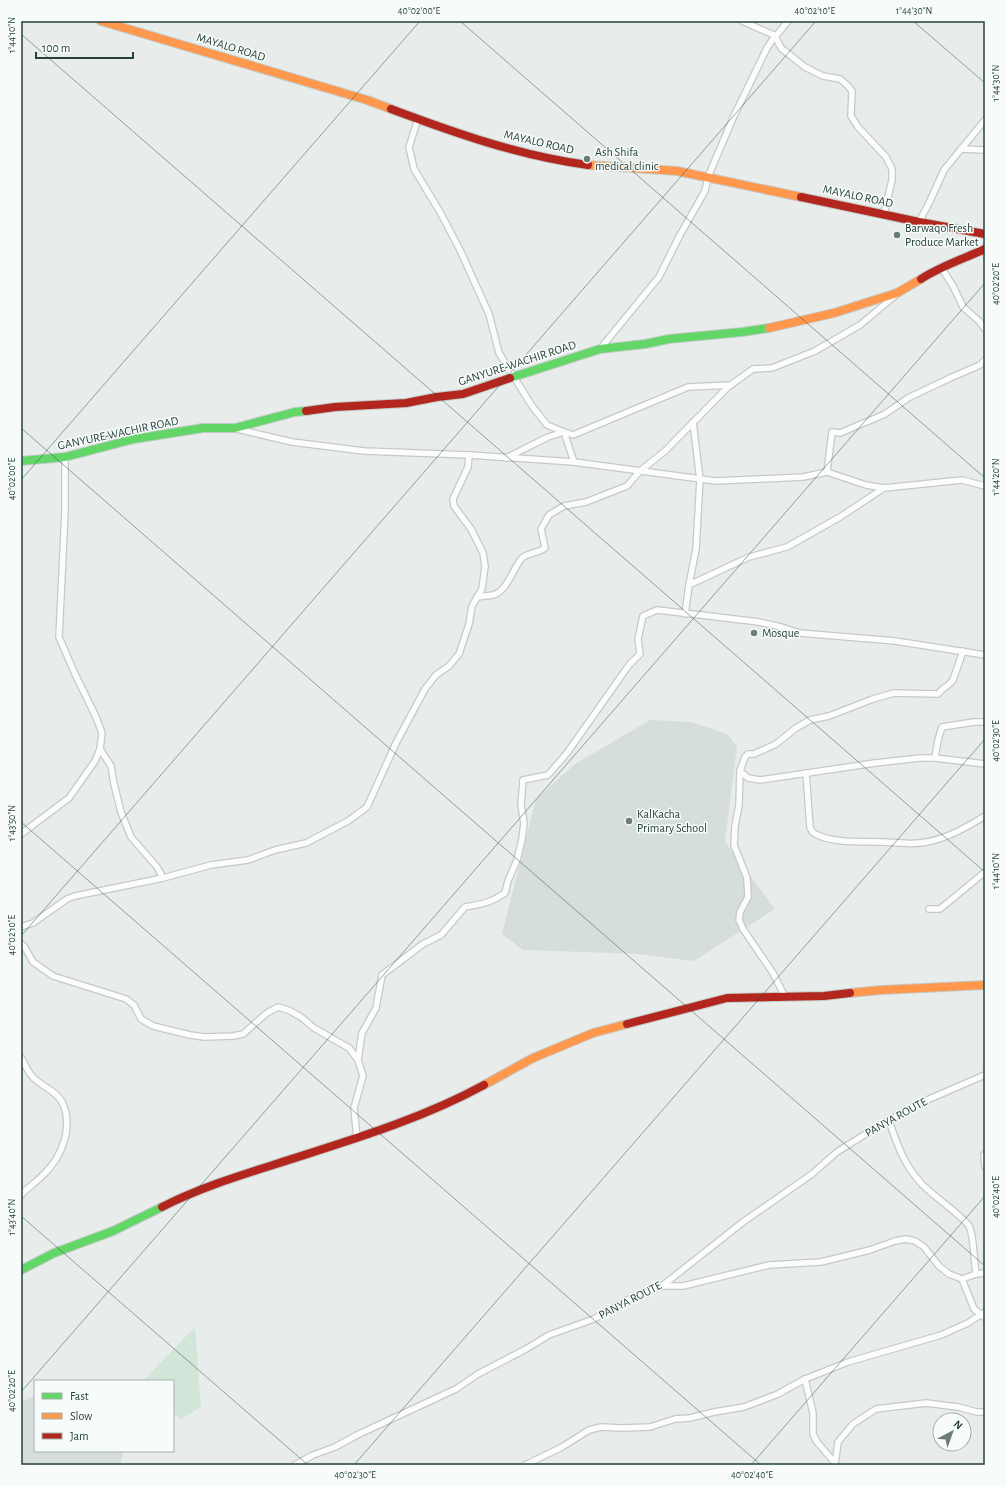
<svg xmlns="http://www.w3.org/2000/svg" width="1006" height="1486" font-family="'Alegreya Sans',sans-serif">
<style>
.built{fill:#d6dedb}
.green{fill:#d1e6d8}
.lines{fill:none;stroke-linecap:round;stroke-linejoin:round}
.street-casing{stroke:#c5cac8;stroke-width:8}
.fast-casing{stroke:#c3cbc8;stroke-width:10}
.slow-casing{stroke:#c3cbc8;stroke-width:10}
.jam-casing{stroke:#c3cbc8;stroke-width:10}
.street{stroke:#fcfcfc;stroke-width:5.5}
.fast{stroke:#63d668;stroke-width:8}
.slow{stroke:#ff974d;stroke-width:8}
.jam{stroke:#b3261e;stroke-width:8}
.ticks{fill:none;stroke:#24423a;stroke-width:1;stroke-opacity:0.45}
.poi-dot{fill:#697e78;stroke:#f7fbf9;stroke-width:1.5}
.labels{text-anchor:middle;stroke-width:3;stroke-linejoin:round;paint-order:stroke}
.street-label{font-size:12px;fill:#24423a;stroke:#f7fbf9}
.poi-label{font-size:12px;fill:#24423a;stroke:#f7fbf9;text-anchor:start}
.neatline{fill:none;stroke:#24423a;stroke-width:1.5}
.ticks-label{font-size:10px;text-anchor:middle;fill:#24423a}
</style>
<rect width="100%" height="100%" fill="#e8edeb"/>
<!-- built -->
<g class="built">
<path d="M 650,720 L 691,722 L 727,734 L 737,746 L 725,842 L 775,909 L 694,961 L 638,954 L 523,950 L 502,934 L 536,799 L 575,764 Z"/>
<path d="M 35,1395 L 35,1451 L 124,1451 L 120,1465 L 21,1465 L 21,1402 Z"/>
</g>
<!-- green -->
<path class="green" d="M 195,1327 L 201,1407 L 181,1419 L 173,1414 L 173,1381 L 143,1381 Z"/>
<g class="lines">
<!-- street casing -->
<g class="street-casing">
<g id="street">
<path d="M 742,21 L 776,36 L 788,21"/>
<path d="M 418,119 L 409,147 L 414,169 L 440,212 L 460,250 L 489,314 L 499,353 L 532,406 L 547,425 L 564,432 L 574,462"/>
<path d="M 961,149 L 985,150"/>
<path d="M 919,222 L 930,201 L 944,170 L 985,120"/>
<path d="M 941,267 L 953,286 L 963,307 L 979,321 L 985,329"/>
<path d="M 600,349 L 659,277 L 680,235 L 705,191 L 708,177 L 733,118 L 767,48 L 775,36 L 781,48 L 805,67 L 823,76 L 840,79 L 847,85 L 852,91 L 851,116 L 858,127 L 886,157 L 892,169 L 892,180 L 884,214"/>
<path d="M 237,429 L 292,442 L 364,451 L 469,455 L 574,462 L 716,481 L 803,477 L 827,472 L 866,485 L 884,488 L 962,480 L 985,486"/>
<path d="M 65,457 L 65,511 L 59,637 L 75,674 L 96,717 L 102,733 L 100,749 L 111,766 L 114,784 L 121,812 L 131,837 L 157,867 L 163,878"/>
<path d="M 506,458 L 548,437 L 564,432 L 573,435 L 688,387 L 731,385"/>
<path d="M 827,472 L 832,432 L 840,433 L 885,414 L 908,398 L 950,378 L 980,365 L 985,360"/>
<path d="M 689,585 L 696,549 L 700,480 L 693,422"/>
<path d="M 477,597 C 482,596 488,596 493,595 C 507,592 513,568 522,558 C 527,553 538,553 545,548 L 541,529 L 549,515 L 564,506 L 586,502 L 627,486 L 640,471 L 665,451 L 728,387 L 753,369 L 772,368 L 815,351 L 860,325 L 896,295"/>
<path d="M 685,614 L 689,585 L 749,557 L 787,547 L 840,517 L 884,488"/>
<path d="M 935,758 L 938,740 L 942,727 L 974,722 L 985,722"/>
<path d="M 740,771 L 748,778 L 760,780 L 875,763 L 920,758 L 935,758 L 985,764"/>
<path d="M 806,773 L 810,827 C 811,830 812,832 815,834 C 835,844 863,841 884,842 C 899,843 913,845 927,842 C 948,838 967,827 985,816"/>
<path d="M 21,834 L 69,798 L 95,761 L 100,749"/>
<path d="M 929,909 L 940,909 L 985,872"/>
<path d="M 21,927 L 33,923 L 67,899 L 75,896 L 163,878 L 211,865 L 248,860 L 275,850 L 306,843 L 348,821 L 367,807 L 396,743 L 425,689 L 436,675 L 449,666 L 459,654 L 469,624 L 472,606 L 482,589 L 485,566 L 483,553 L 471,529 L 454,506 L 453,499 L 468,467 L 469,455"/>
<path d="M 21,944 L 24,946 L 33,962 L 53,976 L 126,999 L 134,1005 L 141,1019 L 153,1026 L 190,1035 L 204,1037 L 233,1036 L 243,1034 L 267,1013 L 278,1007 L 288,1010 L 301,1017 L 314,1028 L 349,1048 L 358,1060"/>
<path d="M 785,997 L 773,973 L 743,929 L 739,920 L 740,912 L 748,897 L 747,878 L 734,845 L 735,826 L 739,805 L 740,771 L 745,757 L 748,754 L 754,754 L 776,744 L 796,728 L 810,720 L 829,716 L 873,699 L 894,693 L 938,694 C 943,687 949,686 953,680 L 963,651"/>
<path d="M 21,1058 C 25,1063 27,1071 32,1076 C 40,1086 56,1090 62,1102 C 74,1126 62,1157 44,1174 C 37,1182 28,1187 21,1195"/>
<path d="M 889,1121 C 897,1144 904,1165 921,1183 C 929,1193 968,1220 970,1228 C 974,1240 974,1261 976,1274"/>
<path d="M 357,1138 L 354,1108 L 363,1076 L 358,1060 L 362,1033 L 376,1008 L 382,975 L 423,944 L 441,935 L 465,907 C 482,904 491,903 505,893 L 508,881 L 517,860 L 522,839 L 524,823 L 521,805 L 523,780 L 548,775 L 567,753 L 629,665 L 640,654 L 638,639 L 643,616 L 657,610 L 701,615 L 759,622 L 781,627 L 800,633 L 895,641 L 985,655"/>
<path d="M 985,1155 L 984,1155 L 985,1167"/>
<path d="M 962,1279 L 976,1274 L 985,1273"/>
<path d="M 662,1286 L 683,1286 L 769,1265 L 821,1262 L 870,1250 L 895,1241 L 906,1239 L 915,1241 L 924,1247 L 939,1266 L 949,1274 L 962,1279 L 974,1309 L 984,1317"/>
<path d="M 805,1379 L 813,1413 L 813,1434 L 817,1442 L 835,1463"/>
<path d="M 295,1465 L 313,1455 L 335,1447 L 357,1435 L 456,1389 L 478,1374 L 526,1349 L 549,1335 L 594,1319 L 627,1300 L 662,1286 L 743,1222 L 812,1174 L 837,1152 L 872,1130 L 920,1103 L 985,1075"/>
<path d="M 525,1465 L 562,1447 L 589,1430 L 601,1427 L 622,1428 L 650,1427 L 675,1419 L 690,1418 L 714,1412 L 744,1407 L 778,1394 L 805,1379 L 848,1362 L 941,1335 L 968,1323 L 985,1312"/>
<path d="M 835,1465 L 838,1442 L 853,1424 L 876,1409 L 926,1403 L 958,1407 L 977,1412 L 985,1412"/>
</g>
</g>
<!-- fast casing -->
<g class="fast-casing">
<g id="fast">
<path d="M 510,378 L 600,349 L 645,344 L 669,339 L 742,332 L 769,328"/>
<path d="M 21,461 L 65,457 L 134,439 L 203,428 L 235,428 L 295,412 L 306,411"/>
<path d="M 21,1270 L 54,1253 L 113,1231 L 162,1207"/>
</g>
</g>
<!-- slow casing -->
<g class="slow-casing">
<g id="slow">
<path d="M 101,21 L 367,100 L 391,109"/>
<path d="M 588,165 L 677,171 L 801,197"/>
<path d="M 769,328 L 834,313 L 897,293 L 921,279"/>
<path d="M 850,993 L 881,990 L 985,985"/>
<path d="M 484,1085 L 533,1058 L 593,1033 L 627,1024"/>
</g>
</g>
<!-- jam casing -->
<g class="jam-casing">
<g id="jam">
<path d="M 391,109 C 455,133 520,156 588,165"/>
<path d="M 801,197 L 919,222 L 985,234"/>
<path d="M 921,279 C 941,266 963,259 985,249"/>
<path d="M 306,411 L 335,407 L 406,403 L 437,397 L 463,394 L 510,378"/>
<path d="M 627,1024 L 727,998 L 824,996 L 850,993"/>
<path d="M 162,1207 C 197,1189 235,1177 273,1165 C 344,1142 418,1121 484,1085"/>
</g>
</g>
<!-- street -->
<use href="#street" class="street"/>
<!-- fast -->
<use href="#fast" class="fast"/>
<!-- slow -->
<use href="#slow" class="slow"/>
<!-- jam -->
<use href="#jam" class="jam"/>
</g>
<!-- ticks -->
<path class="ticks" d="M 460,21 L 985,478M 913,21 L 985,83M 21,24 L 23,21M 21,34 L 985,872M 21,428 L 985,1266M 21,480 L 420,21M 21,822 L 761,1465M 21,936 L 816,21M 21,1216 L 308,1465M 21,1392 L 985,283M 354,1465 L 985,739M 751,1465 L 985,1196"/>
<!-- markers -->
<g class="poi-dot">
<circle cx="587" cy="159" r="4"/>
<circle cx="897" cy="235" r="4"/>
<circle cx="754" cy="633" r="4"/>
<circle cx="629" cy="821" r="4"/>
</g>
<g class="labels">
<!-- street labels -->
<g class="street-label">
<text transform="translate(231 47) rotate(17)" y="4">MAYALO ROAD</text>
<text transform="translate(539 142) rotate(13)" y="4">MAYALO ROAD</text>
<text transform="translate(858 196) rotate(12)" y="4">MAYALO ROAD</text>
<text transform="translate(517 363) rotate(-18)" y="4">GANYURE-WACHIR ROAD</text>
<text transform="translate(118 433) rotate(-12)" y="4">GANYURE-WACHIR ROAD</text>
<text transform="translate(896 1117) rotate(-29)" y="4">PANYA ROUTE</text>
<text transform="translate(630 1300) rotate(-27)" y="4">PANYA ROUTE</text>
</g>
<!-- poi labels -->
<g class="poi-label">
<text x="595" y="156">Ash Shifa<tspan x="595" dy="14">medical clinic</tspan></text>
<text x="905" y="232">Barwaqo Fresh<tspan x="905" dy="14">Produce Market</tspan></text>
<text x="762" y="637">Mosque</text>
<text x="637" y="818">KalKacha<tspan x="637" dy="14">Primary School</tspan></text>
</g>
</g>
<!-- border -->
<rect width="1006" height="1486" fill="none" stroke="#f7fbf9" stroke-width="44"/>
<!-- legend -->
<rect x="34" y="1380" width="140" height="72" fill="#f7fbf9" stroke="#a3b1ad"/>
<rect x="42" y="1393" width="20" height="6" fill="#63d668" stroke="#a3b1ad"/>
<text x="70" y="1400" font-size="12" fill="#24423a">Fast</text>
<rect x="42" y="1413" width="20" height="6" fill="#ff974d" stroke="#a3b1ad"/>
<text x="70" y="1420" font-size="12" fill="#24423a">Slow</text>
<rect x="42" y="1433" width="20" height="6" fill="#b3261e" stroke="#a3b1ad"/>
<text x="70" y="1440" font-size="12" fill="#24423a">Jam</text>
<!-- north arrow -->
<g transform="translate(952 1432) rotate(41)"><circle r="19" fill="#f7fbf9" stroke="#a3b1ad"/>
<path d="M0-3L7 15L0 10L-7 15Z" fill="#697e78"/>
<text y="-6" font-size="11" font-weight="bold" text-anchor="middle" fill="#24423a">N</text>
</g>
<!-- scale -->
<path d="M36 52v6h97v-6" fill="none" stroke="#24423a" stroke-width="2"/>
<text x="42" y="52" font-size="12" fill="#24423a" stroke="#f7fbf9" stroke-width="3" paint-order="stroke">100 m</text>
<rect x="22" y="22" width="962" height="1442" class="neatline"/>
<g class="ticks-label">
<text x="419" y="14">40°02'00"E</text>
<text x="815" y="14">40°02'10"E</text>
<text x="914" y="14">1°44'30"N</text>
<text transform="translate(11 35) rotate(-90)" y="4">1°44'10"N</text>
<text transform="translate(995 83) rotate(-90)" y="4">1°44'30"N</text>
<text transform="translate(995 284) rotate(-90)" y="4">40°02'20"E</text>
<text transform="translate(995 477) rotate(-90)" y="4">1°44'20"N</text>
<text transform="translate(11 479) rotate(-90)" y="4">40°02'00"E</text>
<text transform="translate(995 741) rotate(-90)" y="4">40°02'30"E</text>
<text transform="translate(11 823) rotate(-90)" y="4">1°43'50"N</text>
<text transform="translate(995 871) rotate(-90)" y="4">1°44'10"N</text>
<text transform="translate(11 935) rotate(-90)" y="4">40°02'10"E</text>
<text transform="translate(995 1197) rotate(-90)" y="4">40°02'40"E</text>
<text transform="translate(11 1217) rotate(-90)" y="4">1°43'40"N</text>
<text transform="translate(11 1391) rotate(-90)" y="4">40°02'20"E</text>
<text x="355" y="1478">40°02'30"E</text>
<text x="752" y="1478">40°02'40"E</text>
</g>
</svg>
